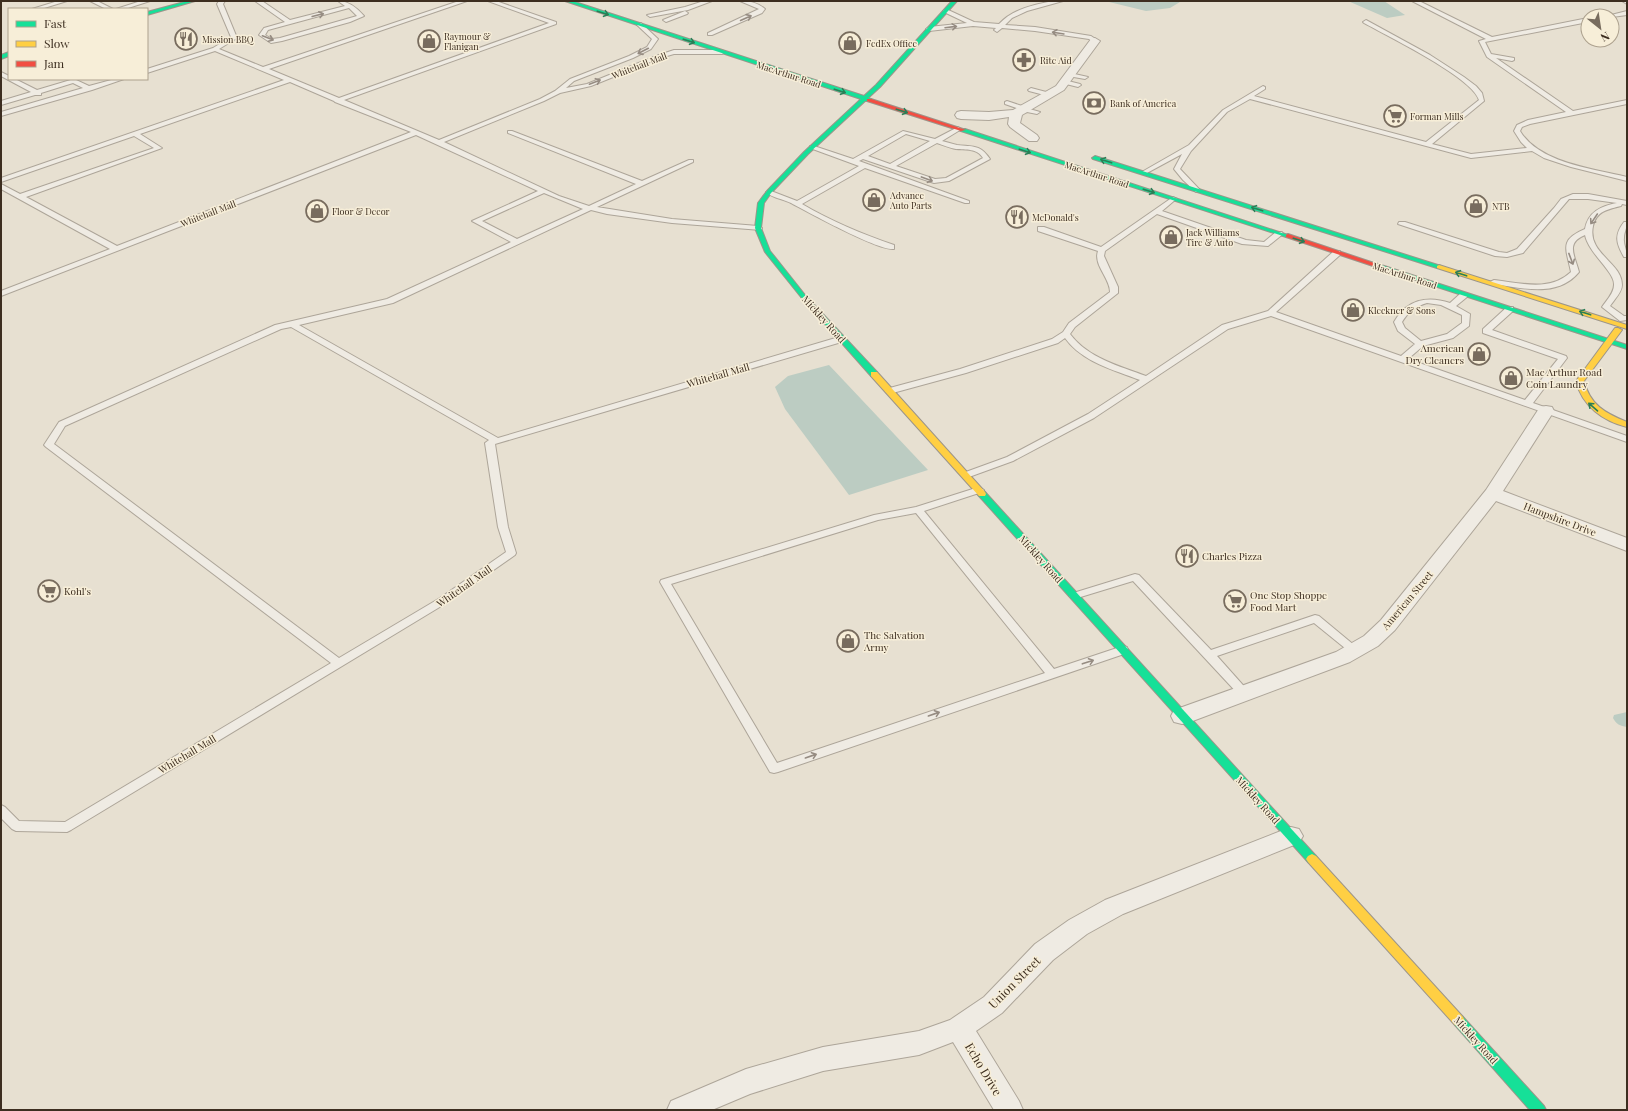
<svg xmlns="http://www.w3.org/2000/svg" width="1628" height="1111" viewBox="0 0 1628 1111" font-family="'Playfair Display',serif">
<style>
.water{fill:#bcccc2}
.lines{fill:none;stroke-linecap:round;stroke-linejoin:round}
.lane-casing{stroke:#ada599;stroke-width:2}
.street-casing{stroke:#ada599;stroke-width:2}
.fast-casing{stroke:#9c958a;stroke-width:2}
.slow-casing{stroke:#9c958a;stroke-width:2}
.jam-casing{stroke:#9c958a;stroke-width:2}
.lane{fill:#efebe3;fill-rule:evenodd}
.street{fill:#efebe3;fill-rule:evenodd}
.fast{fill:#16e098;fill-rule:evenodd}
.slow{fill:#ffcf43;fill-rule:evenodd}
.jam{fill:#f24e42;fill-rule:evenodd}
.oneway{stroke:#2b7e56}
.oneway2{stroke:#968c82}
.labels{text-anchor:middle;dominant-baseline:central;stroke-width:3;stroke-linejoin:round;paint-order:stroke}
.far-poi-label{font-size:9px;fill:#3d2e20;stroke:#f7eed8;text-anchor:start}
.far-street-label{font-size:9px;fill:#3d2e20;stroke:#f7eed8}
.street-label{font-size:10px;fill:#3d2e20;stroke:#f7eed8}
.poi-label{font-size:10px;fill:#3d2e20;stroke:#f7eed8;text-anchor:start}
.near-street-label{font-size:12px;fill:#3d2e20;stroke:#f7eed8}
</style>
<rect width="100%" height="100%" fill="#e7e0d1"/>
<g class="water">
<path d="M1105,1h74l1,1 -10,6 -24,3z"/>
<path d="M1348,1h36l21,14 -18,3z"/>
<path d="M829,365l99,105 -79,25 -64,-86 -10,-22 13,-11z"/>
<path d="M1627,712v15c-7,-1 -11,-3 -14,-9l1,-3z"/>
</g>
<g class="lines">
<g class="lane-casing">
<g id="lane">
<path d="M58,1h9l-26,8h-9z"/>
<path d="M90,1h7l16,8h-7z"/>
<path d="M141,1h9l-25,8h-9z"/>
<path d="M219,1h6l-2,3 14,34 -18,11 44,18 196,-66h8l-198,68 70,29 210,-75 -61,-22h8l60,21v2l-212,76 95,40 101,-41 15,-8 15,-12 59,-23 18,-9 5,-8 -15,-14v-2h4l17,16 -7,10 -18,9 -59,23 -8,7 21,-4 69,-28 18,-6h48l3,2 -3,2h-48l-14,4 -69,28 -31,7 -16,8 -100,41 115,54 30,10 47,-22 -128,-51v-2h4l130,50 47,-21h4v2l-96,45 75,12 86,7 4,2 -1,2 -89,-7 -65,-9 -16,-4 -198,93 -94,22 199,113 341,-101h3l4,2 -1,2 -350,103 13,83 8,26 -1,2 -67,47 -377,228 -4,2 -51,-1 -4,-2 -11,-11v-13l4,2 14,14 46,1 266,-159 -285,-216 -2,-2 15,-23 216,-97 112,-26 124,-57 -39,-21 66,-30 -122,-56 -415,161v-5l109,-42 -109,-60v-5l19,10 134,-46 -20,-12 -133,46v-4l283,-98 -69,-29 -68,22v-4l66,-21 18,-11 -14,-33zM290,82l44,19 1,1 76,30 -294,114 -91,-49 136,-49 -22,-14zM544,193l39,16 -66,30 -35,-18zM291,327l198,113 -4,3 13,84 8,25 -66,46 -101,60 -285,-214 11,-18 216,-97z"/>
<path d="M255,1h7l28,19 55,-14 -7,-5c11,0 19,7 26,15l-14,6 -68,19 -11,2 -12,-8 5,-7 21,-6zM349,8l8,8 -77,22 -8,1 -7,-4 3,-5z"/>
<path d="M704,1h8l-24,9 -38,7 -3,-2 38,-8z"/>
<path d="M740,1c10,0 18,2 25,8l-3,4 -50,22h-4v-2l51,-24z"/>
<path d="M1053,1h10l-36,10 -15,7 -7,7 30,2 56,9 6,4v2h-4l-4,-3 -54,-8 -33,-3 -5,4 -3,-2 2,-2 -23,-2 -44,5 -3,-2 3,-2 38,-4 -23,-11 -1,-1 3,-2 28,13 25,2c14,-15 34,-19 54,-23z"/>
<path d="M1412,1h7l73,36 96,-19v4l-103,20 6,12 23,4v2l-2,1 -16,-3 77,53 54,-11v4l-97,20 -8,3 -2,4c19,32 74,38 107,46v4l-56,-14 -27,-9 -12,-7 -61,7 -221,-59 -23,13 -36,39 -11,18 20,21v2h-4l-13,-12 -9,-11 8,-15 -37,20 -5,-1 49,-28 34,-35 40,-24 2,1v2l-11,7 172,46 53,-42c-7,-23 -92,-64 -115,-77l-1,-1 3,-2 64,35 34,22 12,9 6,7 2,8 -52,43 39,10 56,-6 -6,-6 -7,-11 3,-6 11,-5 38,-8 -79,-55 -8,-16 7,-2z"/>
<path d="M1622,1h5v3z"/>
<path d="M685,11l3,2 -1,1 -21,8 -3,-2z"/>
<path d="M1627,11v4l-15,2v-1h-5z"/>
<path d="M1,72l8,4v3h6l22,11 37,-11 15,7 26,-7h9l-32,11 -91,26v-4l82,-24 -10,-5 -32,10v2h-6l-34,10v-4l30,-9 -30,-16z"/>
<path d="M1070,73l18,4 -3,2 -17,-3 -1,-1z"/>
<path d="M1064,80l16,4 1,1 -3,2 -16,-4v-2z"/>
<path d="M1031,88l19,5 1,1 -3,2 -19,-5 -1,-1z"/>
<path d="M1007,101l18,6 1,1 14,4 -3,2 -10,-2 -12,2v-2l7,-2 -17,-6v-2z"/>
<path d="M958,127l3,2 -1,1 -18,11c5,1 10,3 15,4 16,2 23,-1 33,14l-41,22 -15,2 -71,-24 -4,2 110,40v2h-4l-100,-35 -63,36c29,17 60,30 92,41v4c-16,2 -86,-37 -103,-46 -8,-4 -19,-5 -25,-11l5,-1 26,10 62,-35 -49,-18v-2h4l39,13 50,-28 32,8zM906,134l24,7 -40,23 -22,-8zM937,143c6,2 13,5 19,6 10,1 21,-1 27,9l-37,20 -11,1 -39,-13z"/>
<path d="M1573,194h15l39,7v4l-5,-1 -1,2c-12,3 -25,5 -28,20 -6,28 29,36 29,59 0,7 -8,15 -12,21l14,10h3v4l-7,1 -18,-14c4,-6 12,-14 12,-22 1,-13 -25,-31 -29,-50 -20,8 -10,21 -6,37 -21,26 -57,16 -85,12l-4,-2 4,-2c27,3 56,12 77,-8 -5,-24 -12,-32 14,-43 3,-17 16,-23 32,-26l-29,-4h-19l-46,54 -16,4 -12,-1 -97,-32 1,-2h6l94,30 8,1 10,-4 37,-41 7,-9z"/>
<path d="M1173,197l4,2 -2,1 -13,11 84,29 18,2 12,-10h6l1,2 -15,12 -26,-2 -85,-30 -52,37 -1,5 14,31v6l-43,34 -5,7c18,24 49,32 76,42l76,-51 46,-14 66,-60h6v4l-64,57 125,44 14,-12 -17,-13 -4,-9c12,-22 33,-27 56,-19l11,-10h6v4l-11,9 14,8 -1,12 -16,12 -30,8 -15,13 117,41 33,-41 -75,-26v-4l24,-22h6v4l-21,19 74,26 1,2 -34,45 94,33v6l-356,-126 -43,13 -134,89 -81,43 -44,16h-6l-2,-2 2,-2 44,-16 81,-43 52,-34c-26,-10 -58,-18 -75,-42l-7,5 -92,30 -77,21 -4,-3 1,-2 74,-20 92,-30 11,-7 6,-9 41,-31c0,-14 -17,-27 -12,-41l-60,-20v-4h6l57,20zM1427,303l14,2 21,10v8l-15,11 -26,7 -16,-13 -3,-6c5,-9 14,-16 25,-19z"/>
<path d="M1624,222h3c0,6 -3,10 -3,16 -1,6 3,12 3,19h-3c-8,-14 -10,-22 0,-35z"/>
<path d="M979,487l5,3 -2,2 -58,19 130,158 69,-23 4,1 1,3 -1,3 -349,119 -4,1 -4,-1 -110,-190 1,-2 213,-65 42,-8zM916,513l129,160 -268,90 -106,-179 207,-64z"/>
<path d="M1135,574l4,1 72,75 104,-35 4,1 41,34 -1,3h-8l-37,-30 -97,33 33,37 -2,3h-8l-107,-115 -59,18 -5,-3 1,-2z"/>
</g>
</g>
<g class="street-casing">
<g id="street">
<path d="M1095,38l5,3 -36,49 -42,25 -2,8 17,12 2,3 -2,3h-8l-19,-14 -2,-3 1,-7 -20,3 -28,-1 -4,-1 -2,-3 2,-3 4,-1 28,1 24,-2 43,-24 35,-47z"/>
<path d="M1546,406l6,1 2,4 -51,80 124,47v13l-131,-50 -101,129 -17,16 -28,16 -160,60 -8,2 -8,-2 -3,-6 3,-6 162,-58 28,-16 17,-16 105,-130 54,-83z"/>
<path d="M1291,827l8,2 4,7 -4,7 -176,71 -36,20 -34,26 -51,53 -26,18 43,70 4,9h-29l-41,-68 -34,13 -96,16 -73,23 -38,16h-45l4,-9 75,-32 77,-22 96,-16 31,-11 34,-23 51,-53 34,-24 36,-20z"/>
</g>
</g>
<g class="fast-casing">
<g id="fast">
<path d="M188,1h7l-48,14v-3z"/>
<path d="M565,1h7l292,95 12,-11 76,-84h5l-77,86 -12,11 3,1v2h-6l-57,53 -37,39 -7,10 -3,25 9,23 35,44 72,77v4h-6l-70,-79 -36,-45 -10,-24 3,-25 9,-12 37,-39 57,-53z"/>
<path d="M9,52v4l-8,3v-4z"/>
<path d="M961,129h4l326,107 -5,1 -325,-106z"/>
<path d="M1095,156l346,110 1,1 -1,1h-4l-344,-109 -1,-1z"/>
<path d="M1375,263l252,82v4l-254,-83 -1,-1z"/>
<path d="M982,491l3,1 331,364 2,3 -2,3 -4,2 -4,-2 -329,-366 -1,-2 1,-2z"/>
<path d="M1459,1015l4,2 81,89 2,4h-16l-75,-85 -2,-4 2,-4z"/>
</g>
</g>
<g class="slow-casing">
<g id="slow">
<path d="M1439,265l188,60v4l-190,-61v-2z"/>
<path d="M1615,328h3l4,2 -38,51c6,24 21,32 43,41v5c-24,-6 -45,-21 -51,-46z"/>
<path d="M871,372h6l108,120 1,2 -1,2h-6l-108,-120z"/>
<path d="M1312,854l4,2 147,161 2,4 -2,4 -4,2 -4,-2 -147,-163 -2,-3 2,-3z"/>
</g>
</g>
<g class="jam-casing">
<g id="jam">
<path d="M867,99h4l95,31 -5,1 -94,-30z"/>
<path d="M1288,234l89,30 1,1 -3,2 -2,-1 -87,-29v-2z"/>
</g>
</g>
<use href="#lane" class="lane"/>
<use href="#street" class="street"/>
<use href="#fast" class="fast"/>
<use href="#slow" class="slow"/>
<use href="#jam" class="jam"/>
</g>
<defs><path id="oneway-shaft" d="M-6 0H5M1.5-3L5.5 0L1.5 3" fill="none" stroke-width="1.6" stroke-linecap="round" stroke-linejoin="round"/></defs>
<g class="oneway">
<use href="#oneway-shaft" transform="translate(603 13) rotate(18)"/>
<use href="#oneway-shaft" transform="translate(689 41) rotate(18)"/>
<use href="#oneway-shaft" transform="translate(840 91) rotate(18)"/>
<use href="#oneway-shaft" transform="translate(902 111) rotate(18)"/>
<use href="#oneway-shaft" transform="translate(1025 151) rotate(18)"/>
<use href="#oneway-shaft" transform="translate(1106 161) rotate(-162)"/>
<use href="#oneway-shaft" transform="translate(1149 191) rotate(18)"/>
<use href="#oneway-shaft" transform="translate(1257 209) rotate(-162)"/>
<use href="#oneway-shaft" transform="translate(1299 240) rotate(18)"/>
<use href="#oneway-shaft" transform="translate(1461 274) rotate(-162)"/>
<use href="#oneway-shaft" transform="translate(1585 313) rotate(-162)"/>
<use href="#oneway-shaft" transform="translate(1593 407) rotate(-139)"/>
</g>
<g class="oneway2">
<use href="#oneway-shaft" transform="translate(318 15) rotate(-14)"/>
<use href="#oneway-shaft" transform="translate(746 18) rotate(-24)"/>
<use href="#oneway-shaft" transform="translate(951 27) rotate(-7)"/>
<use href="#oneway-shaft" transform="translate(1058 33) rotate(-171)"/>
<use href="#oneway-shaft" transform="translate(268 38) rotate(21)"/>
<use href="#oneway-shaft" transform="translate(643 51) rotate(153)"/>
<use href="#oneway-shaft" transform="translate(595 82) rotate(-21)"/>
<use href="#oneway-shaft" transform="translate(927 179) rotate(20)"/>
<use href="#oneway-shaft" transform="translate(1594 219) rotate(124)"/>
<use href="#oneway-shaft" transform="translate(1571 259) rotate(69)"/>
<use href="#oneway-shaft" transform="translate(1088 662) rotate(-18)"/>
<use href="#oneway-shaft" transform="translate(934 714) rotate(-19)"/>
<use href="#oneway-shaft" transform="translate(811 756) rotate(-19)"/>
</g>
<defs>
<g id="restaurant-ring" transform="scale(1.15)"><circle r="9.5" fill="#f7eed8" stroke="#786c5e" stroke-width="1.5"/><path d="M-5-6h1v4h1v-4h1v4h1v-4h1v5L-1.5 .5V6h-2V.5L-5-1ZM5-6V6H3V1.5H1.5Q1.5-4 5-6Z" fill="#786c5e"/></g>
<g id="shop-ring" transform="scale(1.15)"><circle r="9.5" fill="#f7eed8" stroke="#786c5e" stroke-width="1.5"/><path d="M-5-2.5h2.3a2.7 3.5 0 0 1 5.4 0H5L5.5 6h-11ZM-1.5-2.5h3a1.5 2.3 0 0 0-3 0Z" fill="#786c5e"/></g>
<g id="pharmacy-ring" transform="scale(1.15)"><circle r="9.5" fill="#f7eed8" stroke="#786c5e" stroke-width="1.5"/><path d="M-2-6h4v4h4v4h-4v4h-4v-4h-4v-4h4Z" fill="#786c5e"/></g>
<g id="bank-ring" transform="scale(1.15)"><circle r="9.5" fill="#f7eed8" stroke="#786c5e" stroke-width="1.5"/><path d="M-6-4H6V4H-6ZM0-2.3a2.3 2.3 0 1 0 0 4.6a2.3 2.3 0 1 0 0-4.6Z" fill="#786c5e"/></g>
<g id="supermarket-ring" transform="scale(1.15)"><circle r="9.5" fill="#f7eed8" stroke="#786c5e" stroke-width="1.5"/><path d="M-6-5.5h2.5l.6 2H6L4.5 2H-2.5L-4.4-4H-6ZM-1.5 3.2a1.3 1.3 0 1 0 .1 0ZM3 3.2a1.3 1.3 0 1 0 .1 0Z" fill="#786c5e"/></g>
</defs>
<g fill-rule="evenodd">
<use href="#restaurant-ring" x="186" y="39"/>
<use href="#shop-ring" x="429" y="41"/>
<use href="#shop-ring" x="850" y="43"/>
<use href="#pharmacy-ring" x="1024" y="60"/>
<use href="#bank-ring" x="1094" y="103"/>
<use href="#supermarket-ring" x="1395" y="116"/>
<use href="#shop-ring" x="874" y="200"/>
<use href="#shop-ring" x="1476" y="206"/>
<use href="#shop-ring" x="317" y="211"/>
<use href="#restaurant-ring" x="1017" y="217"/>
<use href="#shop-ring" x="1171" y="237"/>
<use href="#shop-ring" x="1353" y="310"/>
<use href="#shop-ring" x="1479" y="354"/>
<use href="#shop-ring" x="1511" y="378"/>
<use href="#restaurant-ring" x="1187" y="556"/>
<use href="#supermarket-ring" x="49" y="591"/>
<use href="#supermarket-ring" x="1235" y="601"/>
<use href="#shop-ring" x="848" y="641"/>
</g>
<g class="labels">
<g class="far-poi-label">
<text x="444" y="36">Raymour &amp;<tspan x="444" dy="10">Flanigan</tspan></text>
<text x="202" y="39">Mission BBQ</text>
<text x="866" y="43">FedEx Office</text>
<text x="1040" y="60">Rite Aid</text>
<text x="1110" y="103">Bank of America</text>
<text x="1410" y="116">Forman Mills</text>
<text x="890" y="195">Advance<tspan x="890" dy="10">Auto Parts</tspan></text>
<text x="1492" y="206">NTB</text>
<text x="332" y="211">Floor &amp; Decor</text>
<text x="1032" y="217">McDonald's</text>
<text x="1186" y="232">Jack Williams<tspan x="1186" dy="10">Tire &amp; Auto</tspan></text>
<text x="1368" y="310">Kleckner &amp; Sons</text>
</g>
<g class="far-street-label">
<text transform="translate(639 65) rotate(-21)">Whitehall Mall</text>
<text transform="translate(789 74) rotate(18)">MacArthur Road</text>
<text transform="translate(1097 174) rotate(18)">MacArthur Road</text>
<text transform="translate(208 213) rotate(-21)">Whitehall Mall</text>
<text transform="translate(1405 275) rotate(18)">MacArthur Road</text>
</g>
<g class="street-label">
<text transform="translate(824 319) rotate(48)">Mickley Road</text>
<text transform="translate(718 375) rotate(-16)">Whitehall Mall</text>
<text transform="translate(1560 519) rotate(21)">Hampshire Drive</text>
<text transform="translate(1041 559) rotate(48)">Mickley Road</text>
<text transform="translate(464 586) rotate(-35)">Whitehall Mall</text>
<text transform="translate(1407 600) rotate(-50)">American Street</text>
<text transform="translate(187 754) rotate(-31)">Whitehall Mall</text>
<text transform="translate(1258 800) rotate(48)">Mickley Road</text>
<text transform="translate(1476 1040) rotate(48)">Mickley Road</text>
</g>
<g class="poi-label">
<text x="1464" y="348" text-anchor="end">American<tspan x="1464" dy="12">Dry Cleaners</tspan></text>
<text x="1526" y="372">Mac Arthur Road<tspan x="1526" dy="12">Coin Laundry</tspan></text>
<text x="1202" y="556">Charles Pizza</text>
<text x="64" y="591">Kohl's</text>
<text x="1250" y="595">One Stop Shoppe<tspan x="1250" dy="12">Food Mart</tspan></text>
<text x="864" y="635">The Salvation<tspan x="864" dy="12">Army</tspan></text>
</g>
<g class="near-street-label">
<text transform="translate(1014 982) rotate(-45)">Union Street</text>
<text transform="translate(984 1069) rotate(59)">Echo Drive</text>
</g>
</g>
<rect width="1628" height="1111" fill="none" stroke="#3d2e20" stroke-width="4"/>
<rect x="8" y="8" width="140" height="72" fill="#f7eed8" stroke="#ada18e"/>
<rect x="16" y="21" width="20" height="6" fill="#16e098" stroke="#ada18e"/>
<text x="44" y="28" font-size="12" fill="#3d2e20">Fast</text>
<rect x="16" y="41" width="20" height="6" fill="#ffcf43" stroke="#ada18e"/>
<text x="44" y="48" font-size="12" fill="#3d2e20">Slow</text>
<rect x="16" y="61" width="20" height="6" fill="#f24e42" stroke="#ada18e"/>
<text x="44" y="68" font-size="12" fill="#3d2e20">Jam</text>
<g transform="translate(1600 28) rotate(150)"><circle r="19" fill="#f7eed8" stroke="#ada18e"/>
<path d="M0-3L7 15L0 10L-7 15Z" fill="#786c5e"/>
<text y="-6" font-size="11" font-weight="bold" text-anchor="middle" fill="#3d2e20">N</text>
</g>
</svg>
